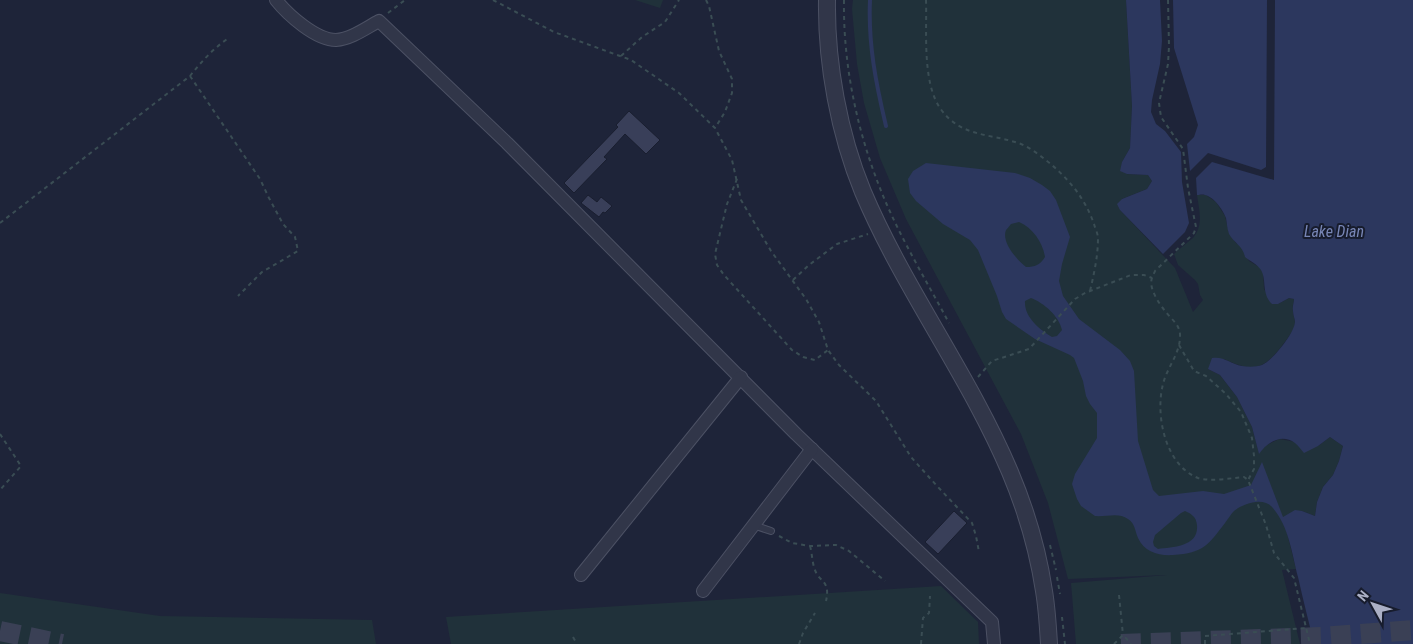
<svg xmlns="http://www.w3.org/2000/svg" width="1413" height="644" viewBox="0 0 1413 644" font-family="'Roboto Condensed',sans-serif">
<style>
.green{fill:#20313a}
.water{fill:#2c375e;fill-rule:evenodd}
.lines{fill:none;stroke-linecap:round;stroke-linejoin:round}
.stream{stroke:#2c375e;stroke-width:4}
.building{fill:#393f59;stroke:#191e2f}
.primary-tunnel{stroke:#3a4055;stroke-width:20;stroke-dasharray:20 10;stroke-linecap:butt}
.service-casing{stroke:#4c5164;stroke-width:8}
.minor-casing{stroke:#4c5164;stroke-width:14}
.tertiary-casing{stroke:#4c5164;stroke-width:18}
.path{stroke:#3a4d54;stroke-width:2;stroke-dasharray:4 4;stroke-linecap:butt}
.service{stroke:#313649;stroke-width:6}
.minor{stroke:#313649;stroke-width:12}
.tertiary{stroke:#313649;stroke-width:16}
.labels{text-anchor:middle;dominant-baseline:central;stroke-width:4;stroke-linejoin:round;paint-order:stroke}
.water-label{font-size:16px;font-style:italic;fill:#7886b6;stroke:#171c2d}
</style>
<rect width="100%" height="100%" fill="#1e2439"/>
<g class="green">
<path d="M635,0h28l-3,8z"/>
<path d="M853,0h273l6,106 -2,42 -8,14 5,12 21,1 4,6 -5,8 -25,10 -2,11 55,58 18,44 10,-12 -3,-5 -2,-11 -3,-4 -17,-15 -4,-11c6,-6 13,-11 19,-16 11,-13 6,-28 4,-43h9l10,7 9,14 4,17 7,10 5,3 8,15 10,6 4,5 1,17 8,15h6l11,-6 5,1c0,4 -2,8 -1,12 0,4 2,8 2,12 -1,8 -7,14 -11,20 -20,27 -30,30 -60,16l-16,10 12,6 17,22 15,30 7,26 6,-7 14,-7 39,7 12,-9 13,9 -4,15 -6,14 -10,12 -6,15 -2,14 -13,-5 -16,18 10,40 -14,1 18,74h-224l-5,-61 96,-8 -99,4 -20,-76 -27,-69 -115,-215 -26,-61 -16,-55 -7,-39 -5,-55z"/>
<path d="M941,586l37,36 1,22h-528l-5,-27z"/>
<path d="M0,593l160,23 212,4 4,24h-376z"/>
</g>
<g class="water">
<path d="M1126,0h34l2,41 -2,23 -8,36 -1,12 5,12 9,7 16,21 1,30 7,41 -4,9 -22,22 -43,-44 -3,-6 5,-5 25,-10 5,-8 -4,-6 -21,-1 -7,-3 2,-9 8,-14 2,-42z"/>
<path d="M1173,0h94l-1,167 -5,3 -53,-17 -18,18 -3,-27 7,-7 4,-12 -24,-77z"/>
<path d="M1275,0h138v644h-99c-5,-22 -11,-44 -16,-67 -6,-23 -9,-51 -26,-70 -9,-10 -28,-4 -38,4 -3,3 -6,8 -9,12 -17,22 -21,30 -52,32 -14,1 -29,-3 -35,-17 -3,-7 -3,-15 -10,-19 -9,-7 -22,-2 -33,-3l-14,-10 -4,-7 -5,-15 3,-10 22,-36v-25l-7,-9 -4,-8 -3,-15 -9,-23 -4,-3 -35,-16 -29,-20 -4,-7 -5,-16 -19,-46 -8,-10 -27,-16 -27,-23 -6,-8 -2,-14 5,-8 13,-8 89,10 15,5 12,7 8,6 6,9 14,37 -8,27 -3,17 4,15 16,23 41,31 10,11 4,10 4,70 15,49 6,6 44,-5 21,3 27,-9 11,-23 21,55 12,-7 7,1 13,5 2,-14 6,-15 10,-12 6,-14 4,-15 -13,-9 -12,9 -14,7c-3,-3 -5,-7 -9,-10 -13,-10 -28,-1 -36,11l-7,-27 -15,-30 -17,-22 -12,-6 4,-11c12,-2 19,6 30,8 7,1 14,1 20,-1 10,-4 32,-31 33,-43 0,-3 -2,-7 -2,-11 -1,-4 1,-8 1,-12l-5,-1 -11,6h-6c-11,-11 -5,-24 -11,-34 -4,-6 -11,-9 -16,-13 -2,-11 -11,-14 -16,-23 -2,-5 -2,-11 -3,-16 -3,-8 -12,-21 -21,-23 -3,-1 -5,0 -8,0l-1,-17 16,-16 62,18zM1019,222c14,6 24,21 26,35 -5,8 -10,10 -19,10 -9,-7 -25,-25 -20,-37 1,-1 5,-6 5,-6zM1031,298c13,5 28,18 31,32l-5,6 -5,1c-13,-8 -28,-20 -27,-36zM1185,511c7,3 11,6 12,14 2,22 -24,22 -39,24l-4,-3 -1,-4 2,-7 26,-22z"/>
</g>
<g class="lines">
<path class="stream" d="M870,0c-2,44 6,84 16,126"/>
</g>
<g class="building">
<path d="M629,111l31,29 -14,14 -21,-20 -21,23 3,2 -33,34 -10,-10 54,-56 -2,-2z"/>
<path d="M588,195l9,7 4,-5 11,9 -7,7 -2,-1 -4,5 -18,-14z"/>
<path d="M954,511l13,12 -29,31 -13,-12z"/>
</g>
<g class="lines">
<g class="primary-tunnel">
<path d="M0,631l62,13"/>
<path d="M1121,644l200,-7 92,-7"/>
</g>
<g class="service-casing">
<path id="service" d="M753,525l18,6"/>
</g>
<g class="minor-casing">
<g id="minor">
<path d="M276,0c12,15 40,40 60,40 15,-1 30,-12 43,-19l128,122 289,291 196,188 2,22"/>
<path d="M581,575l160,-198"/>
<path d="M703,591l109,-142"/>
</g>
</g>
<g class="tertiary-casing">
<path id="tertiary" d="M827,0c-1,63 12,134 36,192 41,97 106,183 147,280 16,38 28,79 34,119 3,18 4,36 5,53"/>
</g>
<g class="path">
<path d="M493,0l61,32 77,28 48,33 36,35 17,32 9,40 30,51 35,48 13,23 9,28 11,15 37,36 35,56 26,29 35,37 4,13 3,16"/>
<path d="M706,0l3,6 10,45 13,28v14l-7,19 -10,16"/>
<path d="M844,0c-1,62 12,126 34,183 18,48 47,95 71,140"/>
<path d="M926,0c1,32 -4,81 14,108 20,29 48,25 78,35 10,3 20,11 29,18 21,17 38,37 47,63 1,4 4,10 4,14 0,18 -4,36 -8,53"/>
<path d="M1168,0l1,46 -1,18 -9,39 2,14 22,32 5,39 8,39 -2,6 -39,38c-1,3 -3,5 -3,7 -4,10 8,27 14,34 6,8 13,12 14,22 1,19 -13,33 -17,50 -8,31 2,81 35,94 12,4 34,0 46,-1l4,3 18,45 8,28 20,25 16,66"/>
<path d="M388,13l17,-13"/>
<path d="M621,56l21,-19 23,-15 14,-22"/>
<path d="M190,76l70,103 9,19 14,26 12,13 3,14 -36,21 -24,24"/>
<path d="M737,179l-10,25 -12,50 2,11 7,10 68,75 11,7 12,3 13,-10"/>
<path d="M0,223l190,-147c11,-14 22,-26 37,-37"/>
<path d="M793,280l16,-15 28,-21 31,-10"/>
<path d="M1179,345l15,26 12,5 20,18 15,18 11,26 2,18v13l-6,11"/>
<path d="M978,377l14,-16 37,-12 46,-50 10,-6 46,-18h13l8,3"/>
<path d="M0,434l21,32 -21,24"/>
<path d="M779,536l13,7 18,3 26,-1 13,6 36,30"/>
<path d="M1050,545l6,25"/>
<path d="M810,546c2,7 2,14 4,21 4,16 17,12 12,34"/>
<path d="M1057,577l3,17"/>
<path d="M1119,595l4,40"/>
<path d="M1062,617l3,27"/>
<path d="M573,637l4,7"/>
<path d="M799,644l4,-11 12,-20"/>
<path d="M921,644l2,-26 6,-5 1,-17"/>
<path d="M1114,644l9,-9 8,9"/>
<path d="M1205,644v-8l102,-8"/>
</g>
<use href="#service" class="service"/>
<use href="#minor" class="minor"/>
<use href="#tertiary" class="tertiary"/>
</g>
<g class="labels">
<g class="water-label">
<text x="1334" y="231">Lake Dian</text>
</g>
</g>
<g transform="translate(1373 604) rotate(310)" stroke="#171c2d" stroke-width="4" paint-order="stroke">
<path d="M0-4L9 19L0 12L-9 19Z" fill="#abb0c6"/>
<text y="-8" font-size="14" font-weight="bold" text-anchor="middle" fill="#abb0c6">N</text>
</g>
</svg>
